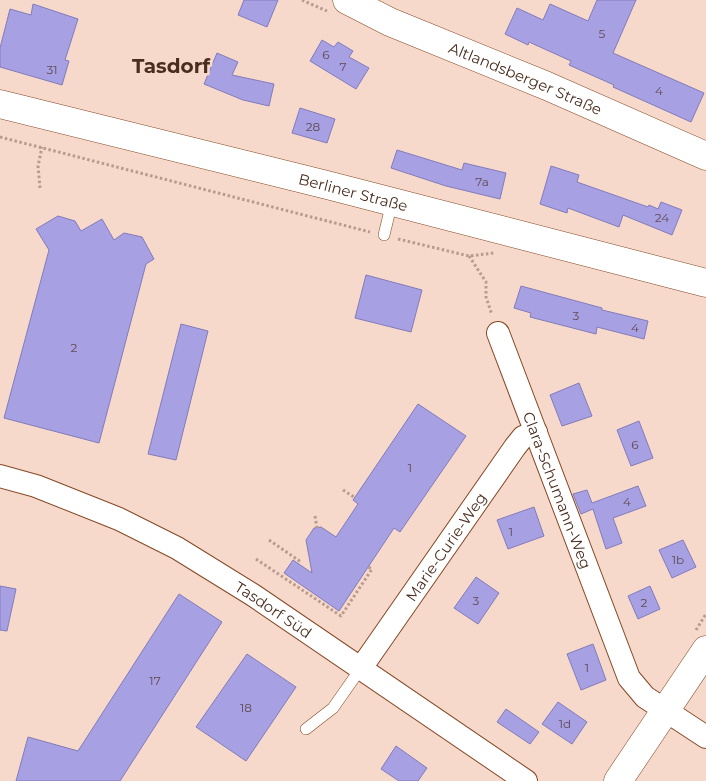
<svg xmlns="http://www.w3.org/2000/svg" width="706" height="781" viewBox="0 0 706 781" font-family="Montserrat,sans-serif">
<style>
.building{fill:#a7a0e3;stroke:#827bbb}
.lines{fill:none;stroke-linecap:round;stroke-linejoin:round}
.service-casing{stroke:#854825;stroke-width:12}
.minor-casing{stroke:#854825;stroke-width:24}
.secondary-casing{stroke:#854825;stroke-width:29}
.primary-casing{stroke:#854825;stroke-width:29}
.path{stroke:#b89b8c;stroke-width:3;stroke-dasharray:2.5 2.5;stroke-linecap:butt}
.service{stroke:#fff;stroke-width:11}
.minor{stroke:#fff;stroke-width:22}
.secondary{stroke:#fff;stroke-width:28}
.primary{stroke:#fff;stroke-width:28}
.labels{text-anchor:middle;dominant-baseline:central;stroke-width:5;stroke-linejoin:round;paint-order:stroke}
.number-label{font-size:12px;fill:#604a50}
.street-label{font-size:15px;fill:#492e1f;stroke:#f6d9ca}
.district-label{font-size:20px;font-weight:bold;fill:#492e1f;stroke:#f6d9ca}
</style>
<rect width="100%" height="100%" fill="#f6d9ca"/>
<g class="building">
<path d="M244,0h34l-11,27 -29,-12z"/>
<path d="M597,0h39l-23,53 91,40 -13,29 -78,-35 1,-2 -45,-20 2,-4 -42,-19 -1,3 -23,-11 12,-26 26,12 7,-16 38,17z"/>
<path d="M33,4l45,15 -13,41 4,1 -7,24 -62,-18v-19l10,-39 21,6z"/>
<path d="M322,40l12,7 4,-5 15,9 -4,6 20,11 -13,21 -46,-28z"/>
<path d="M217,53l21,9 -6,13 42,9 -5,22 -26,-6 -39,-16z"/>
<path d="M300,108l35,11 -8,24 -35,-10z"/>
<path d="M397,150l65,20 2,-7 42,10 -6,26 -54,-13 -55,-18z"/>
<path d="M551,166l28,9 -2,7 71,25 1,-2 9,4 3,-7 21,8 -10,25 -49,-20 -4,12 -51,-19 -1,5 -27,-9z"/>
<path d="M58,216l17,5 6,10 21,-12 12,21 10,-7 18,4 12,22 -8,5 -47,179 -95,-25 45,-168 -13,-21z"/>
<path d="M366,275l56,15 -11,42 -56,-14z"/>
<path d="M521,286l81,22v2l46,11 -4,18 -47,-12 -1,7 -66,-17 1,-4 -17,-5z"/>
<path d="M181,324l27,7 -32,129 -28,-6z"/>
<path d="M579,383l13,33 -30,10 -12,-31z"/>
<path d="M418,404l48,32 -66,96 -6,-4 -55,83 -55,-38 9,-13 19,13 -6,-33 8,-12 7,-1 15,10 22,-33 -5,-4z"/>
<path d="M639,421l14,37 -22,8 -14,-36z"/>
<path d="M638,486l8,20 -33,12 9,25 -16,6 -13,-40 -12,5 -8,-20 14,-4 5,13z"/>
<path d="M534,507l10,29 -36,13 -11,-29z"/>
<path d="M683,540l13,27 -24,11 -13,-28z"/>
<path d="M476,577l23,16 -21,31 -24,-16z"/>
<path d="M0,586l16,3 -9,42 -7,-1z"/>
<path d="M650,586l10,23 -22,10 -10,-23z"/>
<path d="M179,594l43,28 -102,159h-104l12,-44 50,14z"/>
<path d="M593,644l13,36 -25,10 -14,-36z"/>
<path d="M247,654l49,33 -50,74 -50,-34z"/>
<path d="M558,702l29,20 -15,22 -30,-20z"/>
<path d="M506,709l33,23 -9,12 -33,-22z"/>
<path d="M396,746l31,22 -9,13h-19l-18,-12z"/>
</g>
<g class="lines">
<g class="service-casing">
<g id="service">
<path d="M384,235l8,-33"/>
<path d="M306,729l27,-21 28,-40"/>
</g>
</g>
<g class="minor-casing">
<g id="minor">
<path id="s1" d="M498,333l131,345 16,19 61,40"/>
<path id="s2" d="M0,476l36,10 83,33 58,29 76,47 273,186"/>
<path id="s3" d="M361,668l154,-221 8,-10 13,-5"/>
</g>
</g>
<g class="secondary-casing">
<g id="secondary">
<path id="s4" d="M347,0l43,22 157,64 159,70"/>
<path d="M618,781l88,-131"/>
</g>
</g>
<g class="primary-casing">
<g id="primary">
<path id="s5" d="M0,104l327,81 379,98"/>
</g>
</g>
<g class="path">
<path d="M302,0l25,11"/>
<path d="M0,137l370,95"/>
<path d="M40,188l-2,-22 4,-19"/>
<path d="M398,239l71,17 25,-3"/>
<path d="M469,256l17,26v15l6,18"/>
<path d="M343,490l11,7"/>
<path d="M315,516l2,12"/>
<path d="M269,540l32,22"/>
<path d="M256,559l85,57 31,-47 -4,-2"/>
<path d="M696,630l10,-16"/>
</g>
<use href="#service" class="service"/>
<use href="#minor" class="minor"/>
<use href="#secondary" class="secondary"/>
<use href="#primary" class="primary"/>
</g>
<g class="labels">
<g class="number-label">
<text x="602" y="33">5</text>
<text x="326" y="54">6</text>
<text x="343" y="66">7</text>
<text x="52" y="69">31</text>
<text x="659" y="90">4</text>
<text x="313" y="126">28</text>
<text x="482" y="181">7a</text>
<text x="662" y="217">24</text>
<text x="576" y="315">3</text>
<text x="635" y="327">4</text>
<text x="74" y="347">2</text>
<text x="635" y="444">6</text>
<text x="410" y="467">1</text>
<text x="627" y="501">4</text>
<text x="511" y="531">1</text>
<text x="678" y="559">1b</text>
<text x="476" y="600">3</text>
<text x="644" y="602">2</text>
<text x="587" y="667">1</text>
<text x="155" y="680">17</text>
<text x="246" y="707">18</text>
<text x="565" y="723">1d</text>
</g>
<g class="street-label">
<text stroke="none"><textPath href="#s4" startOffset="195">Altlandsberger Straße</textPath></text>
<text stroke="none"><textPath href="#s5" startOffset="364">Berliner Straße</textPath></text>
<text stroke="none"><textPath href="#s1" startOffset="168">Clara-Schumann-Weg</textPath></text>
<text stroke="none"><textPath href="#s3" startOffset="148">Marie-Curie-Weg</textPath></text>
<text stroke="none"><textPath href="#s2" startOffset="306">Tasdorf Süd</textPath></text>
</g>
<g class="district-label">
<text x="171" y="66">Tasdorf</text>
</g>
</g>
</svg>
